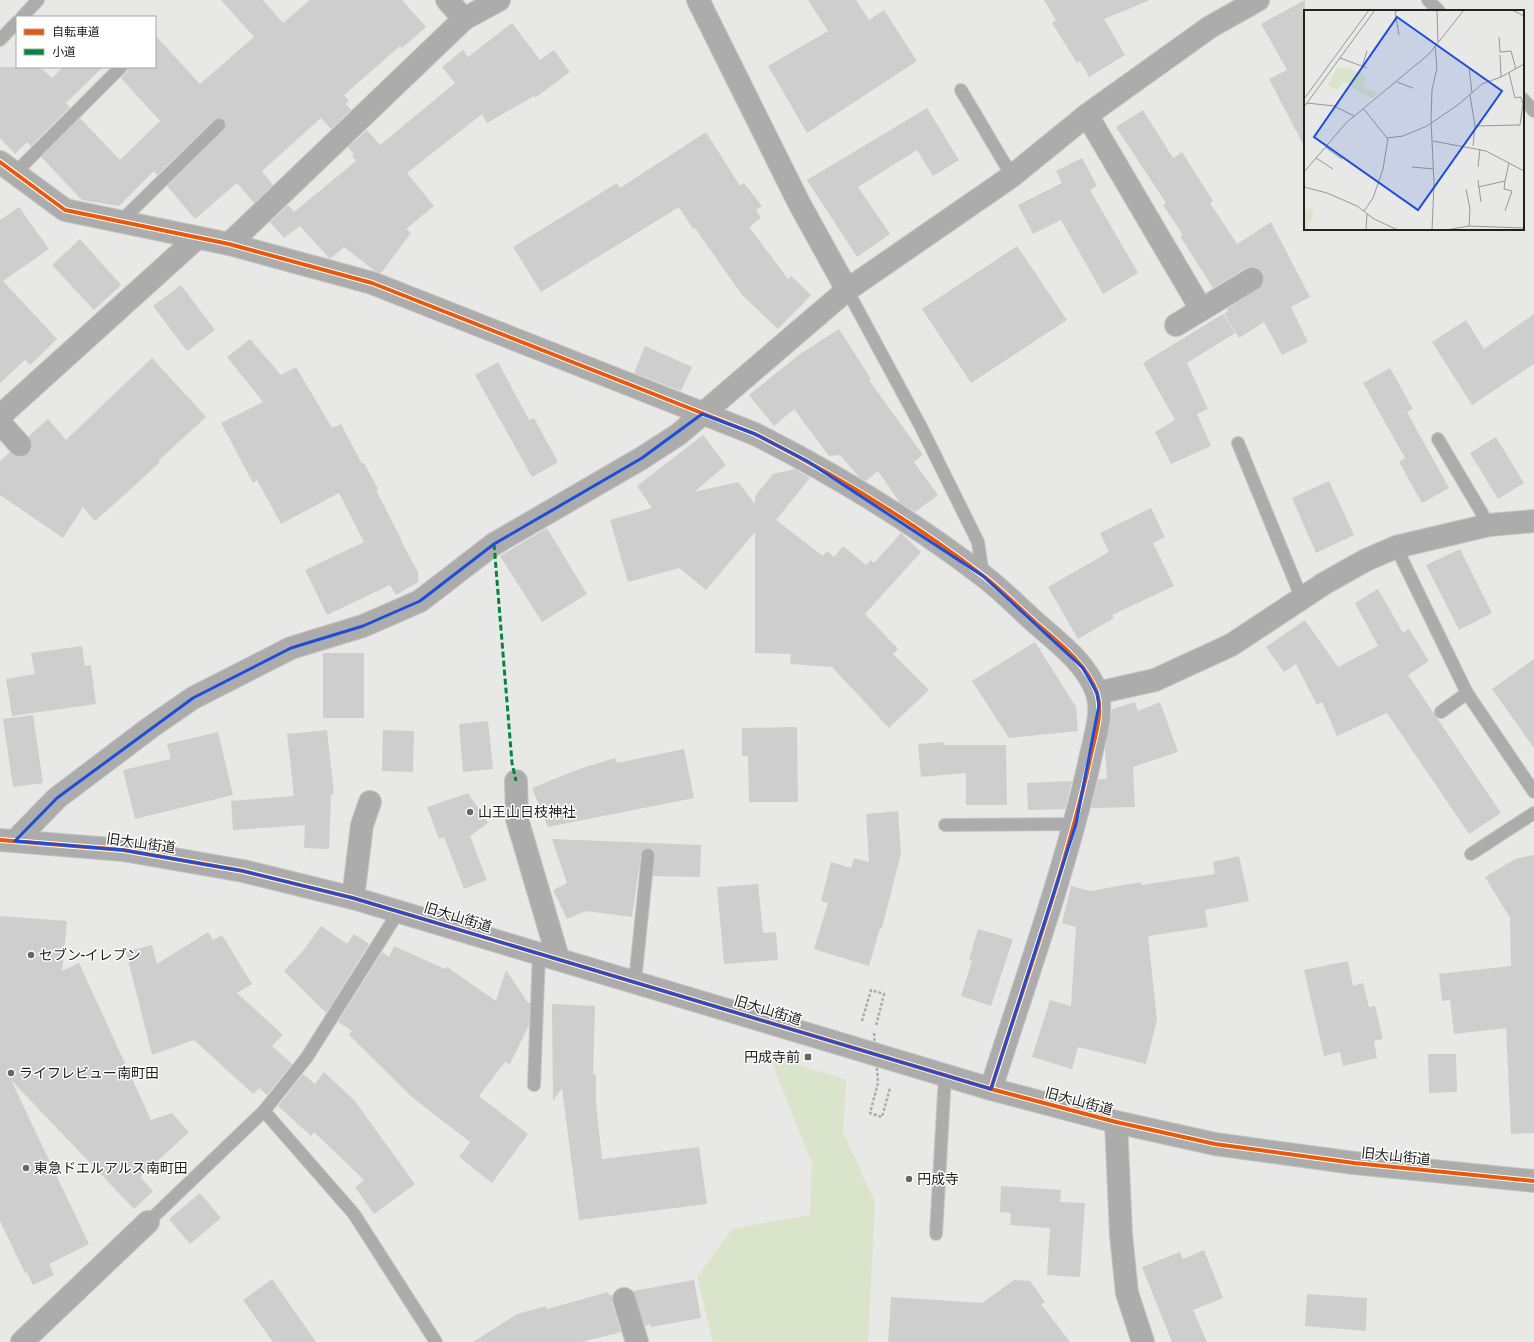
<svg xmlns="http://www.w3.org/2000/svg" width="1534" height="1342" viewBox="0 0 1534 1342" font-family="'Archivo Narrow','Noto Sans JP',sans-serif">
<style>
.green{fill:#dae4cb}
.building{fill:#cfcece}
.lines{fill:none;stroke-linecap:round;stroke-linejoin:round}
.service-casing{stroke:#c4c4c3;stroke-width:14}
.minor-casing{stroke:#c4c4c3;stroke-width:24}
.tertiary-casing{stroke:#c4c4c3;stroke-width:24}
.path{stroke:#acacac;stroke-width:2.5;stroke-dasharray:3 2;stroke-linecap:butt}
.service{stroke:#acacac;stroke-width:12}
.minor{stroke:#acacac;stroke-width:22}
.tertiary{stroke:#acacac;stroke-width:22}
.path-bridge{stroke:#acacac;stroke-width:2.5;stroke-dasharray:3 2;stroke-linecap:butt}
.quiet{stroke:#00873e;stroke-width:3;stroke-dasharray:6 3;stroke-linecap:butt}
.cycleway-casing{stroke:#fff;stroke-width:6}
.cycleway{stroke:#e8590c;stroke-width:4}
.marked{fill:none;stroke:#1d4ed8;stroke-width:3;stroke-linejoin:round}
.poi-dot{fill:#676766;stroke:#fff;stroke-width:1.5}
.labels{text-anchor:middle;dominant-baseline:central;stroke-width:3;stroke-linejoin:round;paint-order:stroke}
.poi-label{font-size:14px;fill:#212220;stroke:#fff;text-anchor:start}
.street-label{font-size:14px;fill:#212220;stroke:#fff}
.inset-road{fill:none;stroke:#989997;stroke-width:1}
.view{fill:#1d4ed8;fill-opacity:0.15;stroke:#1d4ed8;stroke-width:2}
.inset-edge{fill:none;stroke:#212220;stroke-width:2}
</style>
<rect width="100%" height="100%" fill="#e8e8e7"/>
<path class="green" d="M769,1055l77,25 -3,52 32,70 -7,140h-155l-16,-65 35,-48 78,-14 2,-51z"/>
<g class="building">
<path d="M221,0h42l20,23 27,-23h92l24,27 -24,21 -2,-2 -56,49 5,6 -3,3 5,6 -20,19 -10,-11 -59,53 11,14 -19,18 -17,-20 -42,36 -28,-33 57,-56 2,-7 -5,-5 -7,2 -57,55 -3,-4 -35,35 -37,-6 -41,-43 39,-39 40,42 40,-39 -39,-43 6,-6 1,-5h27v-32l45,49 54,-47z"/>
<path d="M808,0h48l13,20 15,-10 33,51 -110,72 -39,-67 60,-35z"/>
<path d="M1044,0h104v1l-44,18 21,36 -36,22 -9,-16 -3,2 -25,-40 4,-3z"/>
<path d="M1305,0v148l-36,-69 18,-9 -26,-46z"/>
<path d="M512,23l28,37 14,-10 16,22 -35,26 -1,-2 -47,27 -5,-9 -75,59 27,33 -28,23 5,4 -30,40 -6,-2 -31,-24 -14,12 -30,-33 -16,12 -14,-16 18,-17 6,7 62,-51 -4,-5 2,-2 -6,-7 19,-17 13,15 75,-62 -13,-16 21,-17 5,7z"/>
<path d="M0,67h40l12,11 11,-11h40l-37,36 4,4 -39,39 -4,-4 -12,12 -15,-16z"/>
<path d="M927,108l32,52 -26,16 -16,-26 -59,37 32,47 -33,23 -50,-77z"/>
<path d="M1143,110l30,48 9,-6 31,49 -3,2 27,41 34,-22 39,75 -19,10 17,35 -26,13 -18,-33 -25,16 -15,-24 4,-3 -1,-2 36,-24 1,-6 -1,-6 -5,-5 -7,-1 -5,1 -33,20 -33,-52 3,-1 -20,-30 3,-2 -50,-76z"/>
<path d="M706,132l34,54 4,-3 18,23 -6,4 5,8 -12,9 39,52 3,-3 20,19 -33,34 -36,-34 -47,-67 -2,1 -14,-22 -138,85 -28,-45 104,-64 3,5z"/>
<path d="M1082,158l15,28 -7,4 48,83 -35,21 -42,-74 -28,14 -15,-29 44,-22 -6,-12z"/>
<path d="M19,207l30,42 -46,32 54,58 -27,26 -5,-5 -25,23v-163z"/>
<path d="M80,239l41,46 -27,25 -42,-45z"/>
<path d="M1017,246l50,74 -96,63 -49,-74z"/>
<path d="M181,285l34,45 -28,21 -34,-45z"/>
<path d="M1223,314l12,19 -48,30 21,46 -11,5 14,32 -40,18 -16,-32 20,-12 -32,-57z"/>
<path d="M1534,314v50l-62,41 -40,-63 34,-22 18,29z"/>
<path d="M839,329l32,50 -2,1 54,75 -9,7 24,33 -23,17 -15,-9 -22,-32 -12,10 -6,-3 -20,-23 -11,1 -35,-47 -20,17 -25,-31 51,-41z"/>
<path d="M250,339l31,36 15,-8 36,61 9,-4 21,40 2,-1 14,26 -2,1 26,51h-1l17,31v10l-22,13 -6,-10 -63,30 -22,-45 59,-28 -25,-49 -58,31 -24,-44 -4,3 -32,-60 42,-21 -36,-45z"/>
<path d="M645,346l47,21 -11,24 -47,-18z"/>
<path d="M152,358l54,59 -48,44 2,1 -28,26 -37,33 -12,-14 -20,31 -63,-43v-34l10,-9 7,5h5l6,-3 4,-5v-6l-3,-7 19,-17 18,21z"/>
<path d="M498,362l31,58 5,-2 24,44 -26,15 -57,-102z"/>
<path d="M1390,368l23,41 -6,3 42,76 -27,15 -23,-41 6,-4 -42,-75z"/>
<path d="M703,435l23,30 -32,27 44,-10 17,22v-8l18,-22 22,-5 15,9 -34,42 47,36 4,-5 7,6 9,-11 23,19 5,-5 3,3 27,-30 20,19 -56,62 33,35 -5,5 36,36 -40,38 -57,-61 -42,-3 1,-10 -36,-1v-121l-49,58 -27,-22 -51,14 -18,-62 42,-12 -15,-22z"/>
<path d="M1496,437l28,46 -26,16 -28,-46z"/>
<path d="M1329,481l25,54 -38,18 -24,-55z"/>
<path d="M1151,508l14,29 -12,6 21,43 -62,29 2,3 -36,21 -30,-52 61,-35 -9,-19z"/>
<path d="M547,528l40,66 -45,28 -42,-66z"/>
<path d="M1460,549l32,64 -33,17 -33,-65z"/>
<path d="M1378,589l25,44 6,-4 20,32 -21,14 93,138 -32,21 -82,-121 -50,23 -15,-34 -5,3 -21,-41 -12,8 -18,-25 39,-27 33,47 40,-21 -23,-43z"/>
<path d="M1035,642l41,65 2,24 -69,7 -37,-57z"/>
<path d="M82,646l3,20 6,-1 5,39 -84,12 -6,-37 29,-5 -4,-21z"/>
<rect x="323" y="653" width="41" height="65"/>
<path d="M1534,659v89l-42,-59z"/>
<path d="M1135,702l3,9 22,-9 18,50 -45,15 2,40 -44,1 7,-29h9l-2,-29 7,-41z"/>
<path d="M33,715l10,68 -30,4 -10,-68z"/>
<path d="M488,721l5,48 -30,3 -4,-48z"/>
<path d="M797,727l1,75h-49l-1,-46h-6v-28z"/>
<path d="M327,730l7,64 -3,1 -2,54 -25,-1 1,-23 -72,5 -2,-29 63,-5 -7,-62z"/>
<path d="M383,730l31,1 -1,41 -31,-1z"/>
<path d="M218,732l15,63 -98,24 -12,-49 48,-11 -4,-15z"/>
<path d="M944,742v3h62l1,60h-41v-32l-45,4 -3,-33z"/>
<path d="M684,749l10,49 -146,29 -16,-39 47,-19 36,-11 2,5z"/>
<path d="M1072,781l-7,28 -37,1 -1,-27z"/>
<path d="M468,793l20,30 -18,13 17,44 -23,9 -20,-52 -5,2 -12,-32z"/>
<path d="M898,811l3,42 -19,75h-2l-11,38 -55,-17 14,-46 -7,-2 10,-39 20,6 3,-10 15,4 -3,-48z"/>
<path d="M552,839l149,6 -1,32 -47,-1 2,-24 -3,-3 -7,-1 -4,6 -9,63 -46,-6 -19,8 -14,-29 14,-7z"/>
<path d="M1534,855v278l-23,1 -5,-106 -52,6 -4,-34 -8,1 -3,-27 72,-8 -1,-48 -25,-41 30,-18z"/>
<path d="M1239,856l10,45 -44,9 3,17 -60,9 9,84 -11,44 -68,-17 -6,22 -40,-12 18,-57 21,6 5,-79 -14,-4 9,-37 19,5 51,-9v3l74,-11 -2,-12z"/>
<path d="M758,884l5,49 13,-1 2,28 -54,4 -7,-77z"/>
<path d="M0,916l67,5 -5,50 17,-8 72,157 21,-7 17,19 -49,45 13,14 -19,18 -123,-129 78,164 -40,20 5,11 -21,10 -6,-13 -2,1 -25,-52z"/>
<path d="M321,926l26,18 7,-10 15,10 -43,69 -42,-42 19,-20z"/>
<path d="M978,929l35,10 -22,67 -30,-10 11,-35 -3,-1z"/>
<path d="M208,932l5,8 9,-5 30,49 -15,9 46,42 -11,11 20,18 -25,31 -8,-7 -6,6 -59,-54 -42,15 -26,-103 26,-7 5,19z"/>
<path d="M394,946l51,23 2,-2 49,34 10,-31 22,33h2l-1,22 -19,39 -5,-2 -26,34 49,38 -36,49 -33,-26 11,-15 -57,-44 -64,-63 3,-4 -14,-9 44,-70 7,5z"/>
<path d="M1348,961l5,25 10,-3 6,24 6,-1 8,33 -9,2 3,17 -34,8 -3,-14 -16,4 -20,-86z"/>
<path d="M552,1004l43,2 -2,68h3v30l6,55 97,-12 8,57 -128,16 -17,-132 -9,13z"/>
<path d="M1428,1054h28l1,38 -28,1z"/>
<path d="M324,1072l30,28 61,84 -41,30 -19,-27 9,-7 -50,-48 -3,4 -33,-30 25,-32 12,10z"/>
<path d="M1001,1186l60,4 -1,12 25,1 -5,74 -33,-2 3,-47 -40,-3 1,-12 -11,-1z"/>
<path d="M200,1193l21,25 -31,26 -21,-25z"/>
<path d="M1204,1250l19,48 -30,12 14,32h-35l-30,-75 38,-15 3,7z"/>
<path d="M272,1279l44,63h-43l-30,-42z"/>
<path d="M694,1280l7,38 -50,9 -1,-3 -5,2 -12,-35z"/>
<path d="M1014,1280l16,1 15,21 -4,2 29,38h-182l3,-45 91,6z"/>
<path d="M608,1292l1,3h3v8l9,29 -39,10h-109l44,-28 29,-8 1,3z"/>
<path d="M1307,1294l60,4 -1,33 -61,-5z"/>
</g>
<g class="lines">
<g class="service-casing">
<g id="service">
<path d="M1428,0l11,11"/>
<path d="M22,17l16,-17"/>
<path d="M0,40l17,-18"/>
<path d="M961,90l51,86"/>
<path d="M1523,99l11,12"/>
<path d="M15,173l106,-106"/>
<path d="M120,222l99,-97"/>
<path d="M847,290l73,135 58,117 5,34"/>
<path d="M1438,439l51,86"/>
<path d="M1238,443l64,156"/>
<path d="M1396,547l71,146 67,99"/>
<path d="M1441,712l26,-19"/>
<path d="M945,825l131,-1"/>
<path d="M1471,854l63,-41"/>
<path d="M635,981l13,-126"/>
<path d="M534,1085l5,-132"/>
<path d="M264,1111l90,103 82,128"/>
<path d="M148,1222l116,-111 43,-54 92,-146"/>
<path d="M936,1234l9,-159"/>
</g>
</g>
<g class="minor-casing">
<g id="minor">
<path d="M447,0l17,19"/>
<path d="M698,0l101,203 48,87"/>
<path d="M1087,115l114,194"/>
<path d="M0,162l65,48 164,34 143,39 383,151c77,39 158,88 227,141 19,14 36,32 54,48 22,19 51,41 61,70 7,21 -4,49 -8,71 -25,110 -64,217 -98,325"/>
<path d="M229,244l235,-225 35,-19"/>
<path d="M1176,325l76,-46"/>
<path d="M0,416l197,-178"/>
<path d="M0,423l20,22"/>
<path d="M1097,693l58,-13 76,-35 94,-62 41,-23 30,-13 93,-22 45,-4"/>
<path d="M516,781l1,38 41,139"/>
<path d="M15,841l42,-43 94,-71 42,-29 98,-50 72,-22 57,-25 74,-57 148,-86 37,-24 168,-144 165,-114 75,-61 123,-88 48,-27"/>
<path d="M353,898l9,-73 8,-23"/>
<path d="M1116,1122l5,113 6,58 16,49"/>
<path d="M624,1299l13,43"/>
<path d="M22,1342l126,-120"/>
</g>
</g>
<g class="tertiary-casing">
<path id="tertiary" d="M0,840l123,10 120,21 110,27 638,191 125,33 99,22 139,19 180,18"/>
</g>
<g class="path">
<path d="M862,1021l9,-31 13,4 -8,32"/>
<path d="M878,1083l-8,30 12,4 8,-29"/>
</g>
<use href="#service" class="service"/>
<use href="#minor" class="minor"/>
<use href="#tertiary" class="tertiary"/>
<path class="path-bridge" d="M874,1033l4,49"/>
<path class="quiet" d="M494,544l18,219 4,18"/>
<g class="cycleway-casing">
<g id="cycleway">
<path d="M0,162l65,48 164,34 143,39 383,151c77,39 158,88 227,141 19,14 36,32 54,48 22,19 51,41 61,70 7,21 -4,49 -8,71 -25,110 -64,217 -98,325"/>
<path d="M0,840l123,10 120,21 110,27 638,191 125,33 99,22 139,19 180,18"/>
</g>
</g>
<use href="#cycleway" class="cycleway"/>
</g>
<path class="marked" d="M702,414l53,20 52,27 176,115 100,92 14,25 2,12 -23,119 -85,265 -638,-191 -110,-27 -120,-21 -108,-9 42,-43 136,-100 98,-50 72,-22 57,-25 74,-57 148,-86z"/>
<g class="poi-dot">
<circle cx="470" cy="812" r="4"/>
<circle cx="31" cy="955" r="4"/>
<rect x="804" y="1053" width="8" height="8" rx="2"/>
<circle cx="11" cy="1073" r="4"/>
<circle cx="26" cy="1168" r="4"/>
<circle cx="909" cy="1179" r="4"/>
</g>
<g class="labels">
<g class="poi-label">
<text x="478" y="812">山王山日枝神社</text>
<text x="39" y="955">セブン-イレブン</text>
<text x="800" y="1057" text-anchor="end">円成寺前</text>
<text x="19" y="1073">ライフレビュー南町田</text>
<text x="34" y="1168">東急ドエルアルス南町田</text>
<text x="917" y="1179">円成寺</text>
</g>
<g class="street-label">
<text transform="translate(141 843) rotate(8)">旧大山街道</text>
<text transform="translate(458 917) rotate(17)">旧大山街道</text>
<text transform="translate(768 1010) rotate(17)">旧大山街道</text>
<text transform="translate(1079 1101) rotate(15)">旧大山街道</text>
<text transform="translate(1396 1156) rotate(6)">旧大山街道</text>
</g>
</g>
<g transform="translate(1304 10)">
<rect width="220" height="220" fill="#e8e8e7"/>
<path d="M33,58h10l17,7 2,6 -3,6 15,6 -6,5 -12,-5 -16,-12 -7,9 -9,-5zM0,197l5,3 3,-2 2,3 -7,19h-3z" fill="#dae4cb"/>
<path class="inset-road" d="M133,0l1,32M208,0l12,6M95,25l-4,-23 4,-2M195,27l1,15 11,-1 5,18M196,45l1,22M36,48l27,10M58,57l5,-16M165,57l3,26M93,72l16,6M166,85l5,31 -2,20M0,89l65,-89M3,93l27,3 20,10M0,97l71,-97M59,98l24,30 16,-2 24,-10 32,-22 23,-20 19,-7 23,-13M171,116l45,-1 3,-21 -2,-7 -6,1 -6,-25M129,131l53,10 38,20M21,137l17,12M12,148l17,11M108,157l22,2M174,157l2,-18M0,162l42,-49 83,-69 35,-44M174,170l3,22M201,171l-1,8 8,2 -7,20M0,177l23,6 30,13 17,13 24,11M174,177l27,-6 4,-18M162,179l4,20 -1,17M60,201l9,-13 10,-29 5,-31M62,220l1,-16M128,220l2,-47 -3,-63 1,-30 5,-22 -2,-22M142,220l23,-4 55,2"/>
<path class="view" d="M93,7l105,74 -84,119 -104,-73z"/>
<rect width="220" height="220" class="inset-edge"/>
</g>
<rect x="16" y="16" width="140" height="52" fill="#ffffff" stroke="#a6a7a6"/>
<rect x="24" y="29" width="20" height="6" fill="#e8590c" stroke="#a6a7a6"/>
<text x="52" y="36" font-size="12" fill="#212220">自転車道</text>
<rect x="24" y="49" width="20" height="6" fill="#00873e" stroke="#a6a7a6"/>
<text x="52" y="56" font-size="12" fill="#212220">小道</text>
</svg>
